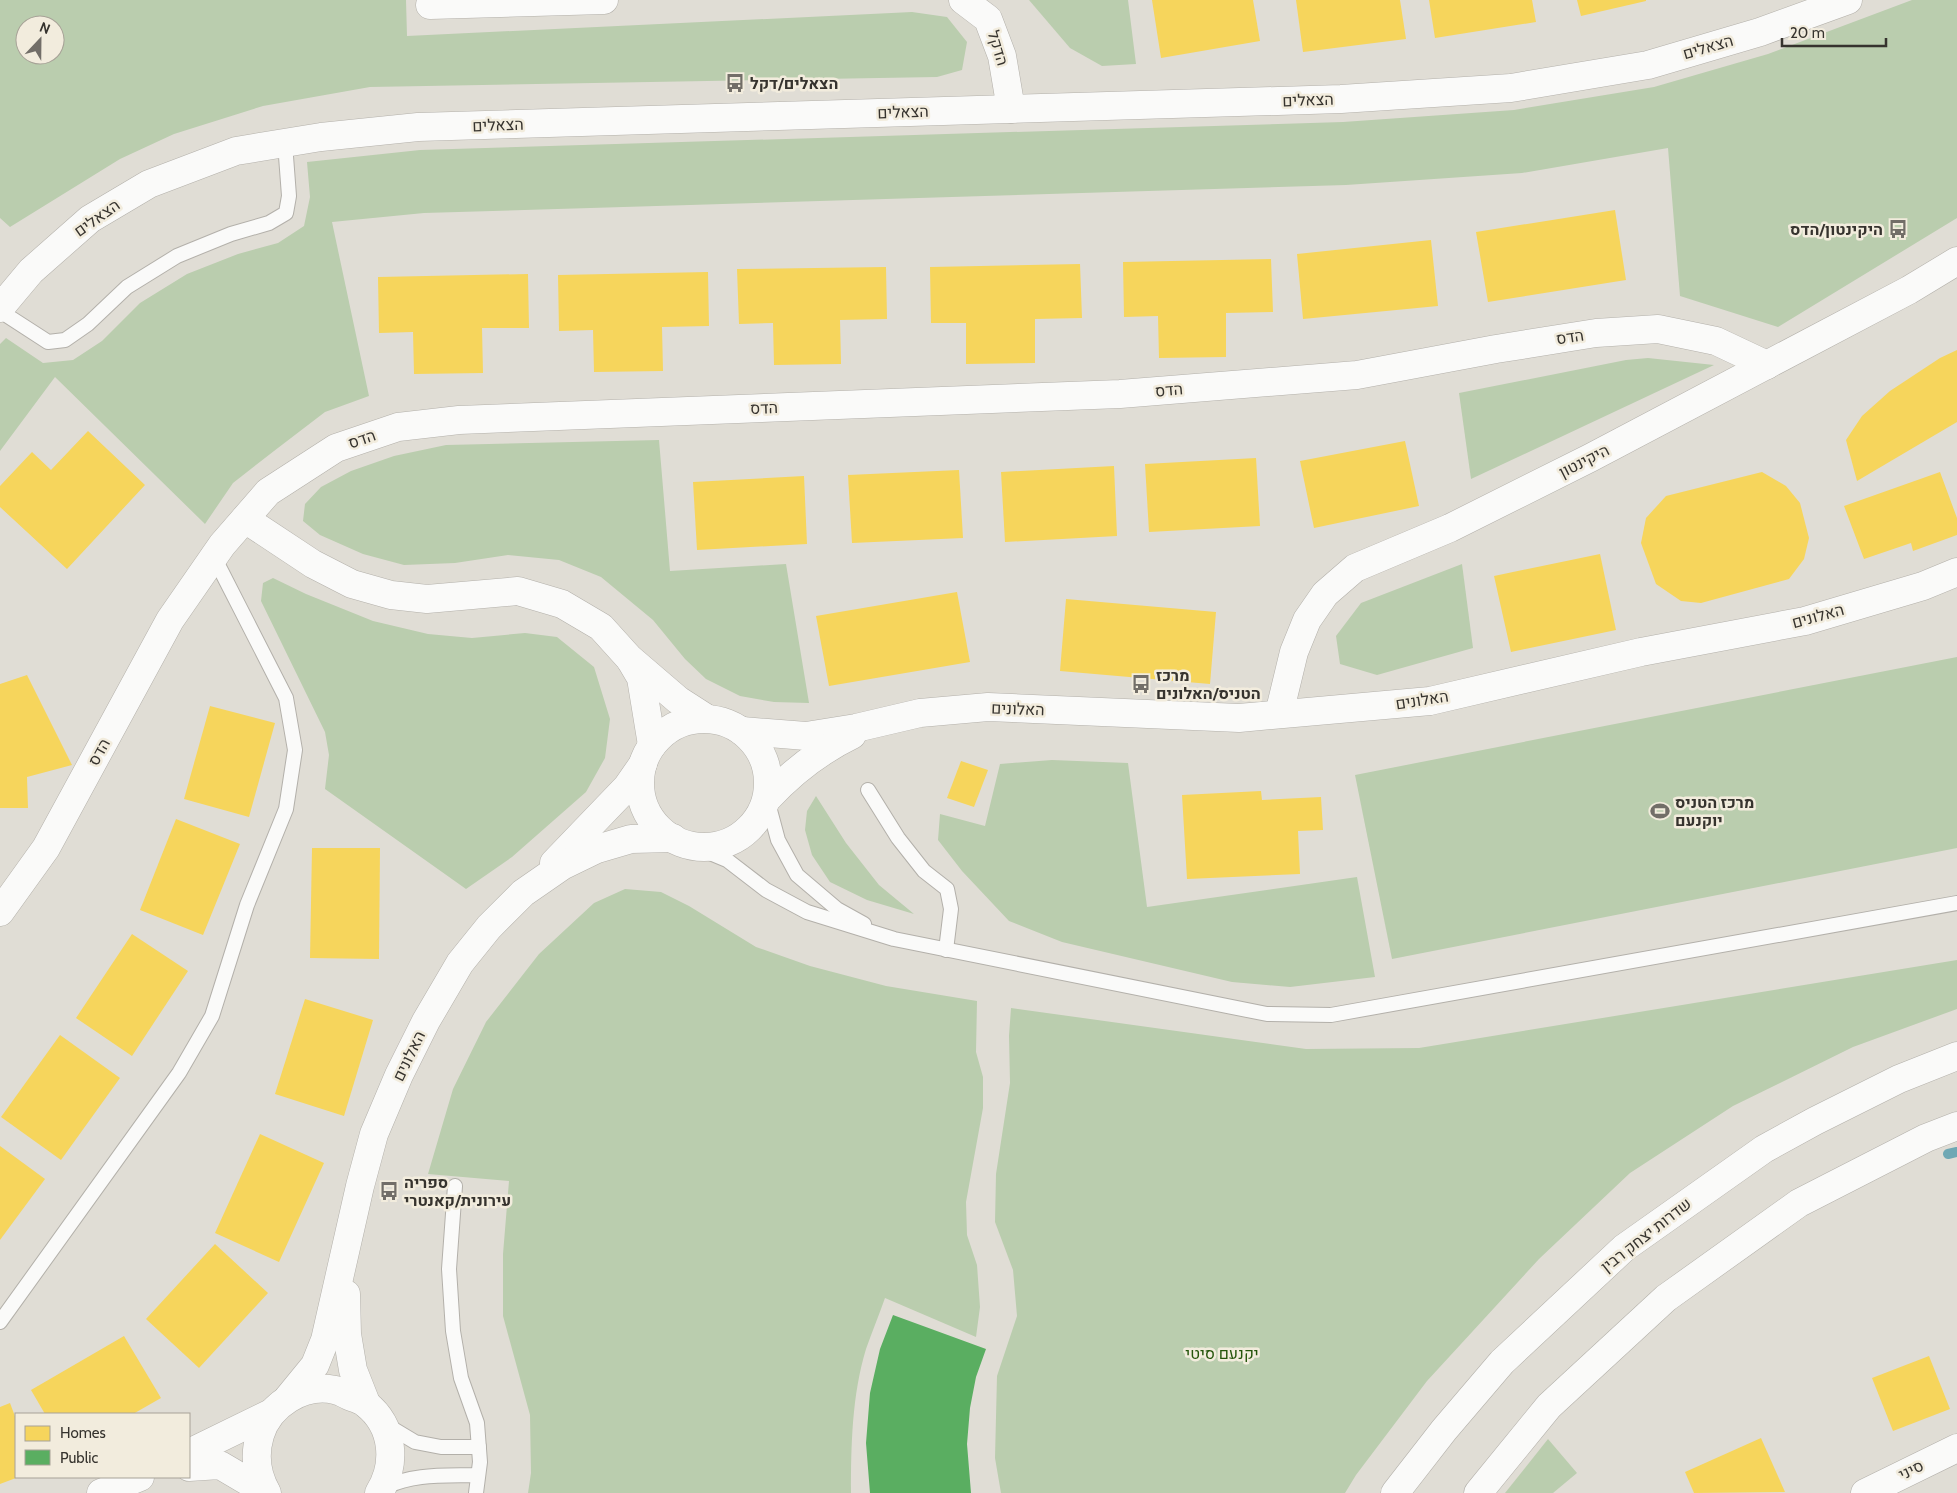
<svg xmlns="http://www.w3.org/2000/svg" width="1957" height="1493" viewBox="0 0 1957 1493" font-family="Cabin,Heebo,sans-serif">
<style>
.green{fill:#bacdae;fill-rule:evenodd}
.homes{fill:#f6d55c}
.public{fill:#5aae61}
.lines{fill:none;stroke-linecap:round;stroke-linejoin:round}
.stream{stroke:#6fa8b4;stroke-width:10}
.lane-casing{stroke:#b3b0aa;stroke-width:16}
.street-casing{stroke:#b3b0aa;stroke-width:29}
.secondary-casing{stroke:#b3b0aa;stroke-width:29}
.lane{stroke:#fafaf9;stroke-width:14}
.street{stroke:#fafaf9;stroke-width:28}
.secondary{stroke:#fafaf9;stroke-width:28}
.labels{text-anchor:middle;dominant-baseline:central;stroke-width:5;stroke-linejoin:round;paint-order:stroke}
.street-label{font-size:16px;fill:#36332e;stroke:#f2ecdd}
.poi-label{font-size:16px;font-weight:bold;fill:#36332e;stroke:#f2ecdd;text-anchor:start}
.park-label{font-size:16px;fill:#25550b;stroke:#f2ecdd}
</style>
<rect width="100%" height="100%" fill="#e0ddd5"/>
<g class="green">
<path d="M0,0h406l1,36 505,-24 35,5 20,25 -5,28 -25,7 -567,10 -107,19 -89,28 -54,25 -110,68 -10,-9zM25,25h30v30h-30z"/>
<path d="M1029,0h99l8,64 -34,2 -32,-18z"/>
<path d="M1912,0h45v218l-179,109 -98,-31 -12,-148 -146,25 -176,12 -922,28 -92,9 37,174 -44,16 -51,39 -41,32 -28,41 -150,-147 -55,74v-107l6,-6 37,25 30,-3 29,-19 38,-38 47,-29 51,-20 40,-11 26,-17 6,-29 -3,-35 113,-12 923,-28 171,-12 140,-23 114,-33z"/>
<path d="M1648,358l66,7 -243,114 -12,-86 167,-33z"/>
<path d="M659,440l11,131 116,-7 23,139 -35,-1 -34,-6 -34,-17 -21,-20 -32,-39 -52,-43 -42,-17 -51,-5 -53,8 -51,2 -41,-11 -43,-19 -17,-14 2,-17 16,-17 30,-16 43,-15 52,-11z"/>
<path d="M1462,564l11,84 -96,27 -37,-11 -4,-28 25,-33z"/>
<path d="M273,578l33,16 67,27 55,13 44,4 53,-5 32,4 37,30 16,52 -5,39 -19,34 -74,65 -46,32 -141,-100 4,-34 -4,-23 -64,-131 2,-18z"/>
<path d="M1957,657v191l-565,111 -37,-184z"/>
<path d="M1052,760l76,3 19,144 210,-30 18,100 -85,10 -58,-5 -170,-40 -53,-21 -47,-50 -24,-31 2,-26 45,12 15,-62z"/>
<path d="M816,796l30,47 33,42 35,29 -47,-14 -37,-18 -18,-27 -7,-25 2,-19z"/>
<path d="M625,889l36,3 28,14 67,41 54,19 76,20 91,15 -1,51 7,25v31l-17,94 1,33 10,30 3,42 -4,30 -91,-39c-6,17 -13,34 -19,51 -14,46 -15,96 -15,144h-323l3,-20 -1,-58 -27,-99v-62l6,-73 -81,-7 25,-85 33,-67 53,-68 55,-51z"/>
<path d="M1957,960v49l-104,38 -120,59 -103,67 -91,86 -112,122 -71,94 -11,18h-344l-6,-35 2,-82 20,-60 -4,-46 -18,-48 1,-48 14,-91 -1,-47 2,-28 295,41 113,-1z"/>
<path d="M1548,1439l29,34 -24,20h-48z"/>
</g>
<g class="homes">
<path d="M1152,0h101l7,41 -99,17z"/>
<path d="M1296,0h104l6,39 -103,13z"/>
<path d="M1429,0h103l4,22 -101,16z"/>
<path d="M1577,0h69v1l-65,15z"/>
<path d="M1615,210l11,70 -138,22 -12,-70z"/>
<path d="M1431,240l7,66 -135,13 -6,-65z"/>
<path d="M1271,259l2,53 -47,1v44l-67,1 -1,-42 -34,1 -1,-55z"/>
<path d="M1080,264l2,54 -47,1v44l-69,1v-41h-35l-1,-56z"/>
<path d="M886,267l1,52 -47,1 1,44 -67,1 -1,-42 -34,1 -2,-55z"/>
<path d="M708,272l1,54 -47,1 1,44 -69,1 -1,-42 -34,1 -1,-56z"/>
<path d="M528,274l1,54h-47l1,45 -69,1 -1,-42 -34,1 -1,-56z"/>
<path d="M1957,350v72l-100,59 -11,-41 16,-24 28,-25 50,-33z"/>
<path d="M88,431l57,54 -78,84 -67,-62v-21l32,-34 19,18z"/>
<path d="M1405,441l14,65 -105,22 -14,-67z"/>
<path d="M1256,458l4,68 -111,6 -4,-68z"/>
<path d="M1114,466l3,70 -112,6 -4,-70z"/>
<path d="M959,470l4,68 -111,5 -4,-68z"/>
<path d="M1762,472l24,14 14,17 9,35 -5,21 -15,20 -88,24 -20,-2 -25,-17 -15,-41 5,-25 20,-22z"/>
<path d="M1940,472l17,46v17l-44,16 -2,-8 -47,16 -20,-53z"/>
<path d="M804,476l3,68 -110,6 -4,-68z"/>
<path d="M1600,554l16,76 -105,22 -17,-76z"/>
<path d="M957,592l13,70 -141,24 -13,-70z"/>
<path d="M1066,599l150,13 -6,72 -150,-13z"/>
<path d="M27,675l45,90 -45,12 1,31h-28v-124z"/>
<path d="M210,706l65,17 -26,94 -65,-18z"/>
<path d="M961,761l27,9 -14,37 -27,-9z"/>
<path d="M1261,791l1,9 59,-3 2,33 -25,1 2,43 -113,5 -5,-84z"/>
<path d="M176,819l64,25 -37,91 -63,-25z"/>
<path d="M312,848h68l-1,111 -69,-1z"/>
<path d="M132,934l56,37 -56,85 -56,-38z"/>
<path d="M305,999l68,21 -29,96 -69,-22z"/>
<path d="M60,1035l60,43 -59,82 -60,-43z"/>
<path d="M260,1134l64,29 -45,99 -64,-29z"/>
<path d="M0,1146l45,33 -45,61z"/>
<path d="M215,1244l53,49 -69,75 -53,-49z"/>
<path d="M124,1336l37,62 -28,16h-88l-14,-24z"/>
<path d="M1929,1356l21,53 -57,22 -21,-53z"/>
<path d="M10,1403l6,16v59l-16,6v-77z"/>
<path d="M1761,1438l24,54 -91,1 -9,-21z"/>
</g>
<path class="public" d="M893,1315l93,34 -10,28 -6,31 -3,36 4,49h-101l-4,-50 4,-50 10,-44z"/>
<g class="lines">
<path class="stream" d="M1948,1154l9,-2"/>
<g class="lane-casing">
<g id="lane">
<path d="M0,311l48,31 17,-2 23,-16 39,-37 50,-31 54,-22 38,-11 17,-10 3,-17 -4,-53"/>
<path d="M868,790l30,48 26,33 23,18 4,20 -5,41"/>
<path d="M767,799l11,41 19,35 40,34 27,15"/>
<path d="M691,845l36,15 39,30 41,22 87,27 373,75 64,1 626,-112"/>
<path d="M455,1186l-6,83 4,62 8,47 16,45 3,39 -4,31"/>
<path d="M0,1322l179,-249 33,-57 35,-111 39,-96 9,-59 -9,-52 -72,-141"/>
<path d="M385,1424l30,18 26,5h38"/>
<path d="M384,1488c29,-15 62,-12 94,-13"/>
</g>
</g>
<g class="street-casing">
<g id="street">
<path d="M963,0l25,19 14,37 9,53"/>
<path d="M430,5l174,-5"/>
<path d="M245,519l68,45 39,20 39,11 36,4 91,-8 44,13 39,23 28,31 49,42 28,18"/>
<path d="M631,661l10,17 11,67"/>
<path d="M1279,714l15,-62 13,-32 18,-26 30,-26 95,-40 140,-70 319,-168 48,-29"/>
<circle cx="704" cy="783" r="64"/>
<path d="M742,731l64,5 50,-8 64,-15 68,-6 251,11 191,-17 211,-49 164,-31 118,-35 34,-14"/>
<path d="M767,799c25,-27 52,-48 85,-64"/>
<path d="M554,863l73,-76 16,-23"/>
<path d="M0,912l46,-64 124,-228 52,-75 46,-53 68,-44 62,-21 61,-7 661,-26 237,-19 139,-26 100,-16 62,-4 58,12 51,24"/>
<path d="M346,1294l1,40 6,36 13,33"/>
<path d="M288,1398l27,-33 10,-25 35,-154 14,-52 25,-59 27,-54 34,-58 29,-36 34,-34 39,-27 35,-17 34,-10 42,-1"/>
<path d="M189,1453l82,-40"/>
<path d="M189,1467l31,-2 46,27"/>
<path d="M101,1493l39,-16"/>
<path d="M267,1493c-11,-19 -13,-38 -7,-58 9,-30 43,-52 75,-45 5,1 10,4 14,6 5,2 13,4 17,8 28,22 31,60 13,89"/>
<path d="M1865,1493l92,-45"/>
</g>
</g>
<g class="secondary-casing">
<g id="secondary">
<path d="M0,308l31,-37 59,-52 59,-35 87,-33 85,-14 97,-10 923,-28 170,-11 137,-23 112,-33 88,-32"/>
<path d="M1395,1493l49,-63 58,-68 122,-114 140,-99 51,-28 84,-42 58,-23"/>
<path d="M1478,1493l71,-87 117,-108 133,-95 127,-65 31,-12"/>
</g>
</g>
<use href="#lane" class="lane"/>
<use href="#street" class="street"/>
<use href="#secondary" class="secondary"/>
</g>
<defs>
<g id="bus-bare" transform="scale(1.5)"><path d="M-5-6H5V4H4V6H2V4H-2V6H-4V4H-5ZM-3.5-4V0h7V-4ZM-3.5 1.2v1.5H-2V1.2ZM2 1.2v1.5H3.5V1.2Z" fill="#726e68" stroke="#f2ecdd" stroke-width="2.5" paint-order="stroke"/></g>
<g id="stadium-bare" transform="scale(1.5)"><path d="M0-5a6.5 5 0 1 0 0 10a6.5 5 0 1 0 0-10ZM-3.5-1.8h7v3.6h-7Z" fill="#726e68" stroke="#f2ecdd" stroke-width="2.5" paint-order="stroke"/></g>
</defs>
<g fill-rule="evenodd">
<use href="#bus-bare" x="735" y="83"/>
<use href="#bus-bare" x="1898" y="229"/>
<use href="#bus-bare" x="1141" y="684"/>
<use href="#stadium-bare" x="1660" y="811"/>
<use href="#bus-bare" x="389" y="1191"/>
</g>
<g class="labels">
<g class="street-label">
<text transform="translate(1708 47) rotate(-16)">הצאלים</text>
<text transform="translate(998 48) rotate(73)">הדקל</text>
<text transform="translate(1308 100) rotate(-2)">הצאלים</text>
<text transform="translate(903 112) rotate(-2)">הצאלים</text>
<text transform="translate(498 125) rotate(-2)">הצאלים</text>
<text transform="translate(97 218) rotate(-35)">הצאלים</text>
<text transform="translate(1570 337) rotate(-9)">הדס</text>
<text transform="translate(1169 390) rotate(-5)">הדס</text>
<text transform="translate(764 408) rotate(-2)">הדס</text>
<text transform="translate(362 439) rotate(-19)">הדס</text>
<text transform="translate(1584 461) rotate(-27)">היקינטון</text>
<text transform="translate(1818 616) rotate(-15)">האלונים</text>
<text transform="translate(1422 700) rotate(-9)">האלונים</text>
<text transform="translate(1018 709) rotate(2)">האלונים</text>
<text transform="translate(99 752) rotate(-61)">הדס</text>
<text transform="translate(409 1056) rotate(-64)">האלונים</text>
<text transform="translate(1646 1235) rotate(-38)">שדרות יצחק רבין</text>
<text transform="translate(1911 1470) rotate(-26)">סיני</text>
</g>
<g class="poi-label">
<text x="750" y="83">הצאלים/דקל</text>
<text x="1883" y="229" text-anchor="end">היקינטון/הדס</text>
<text x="1156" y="675">מרכז<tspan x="1156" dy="18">הטניס/האלונים</tspan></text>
<text x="1675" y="802">מרכז הטניס<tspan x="1675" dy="18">יוקנעם</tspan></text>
<text x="404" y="1182">ספריה<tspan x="404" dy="18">עירונית/קאנטרי</tspan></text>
</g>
<g class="park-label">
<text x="1222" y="1353">יקנעם סיטי</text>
</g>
</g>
<rect x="15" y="1413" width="175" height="65" fill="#f2ecdd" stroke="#a7a297"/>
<rect x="25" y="1426" width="25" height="15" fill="#f6d55c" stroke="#a7a297"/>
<text x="60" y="1438" font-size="15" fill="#36332e">Homes</text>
<rect x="25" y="1450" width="25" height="15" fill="#5aae61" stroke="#a7a297"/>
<text x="60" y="1463" font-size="15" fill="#36332e">Public</text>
<g transform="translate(40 40) rotate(22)"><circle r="24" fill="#f2ecdd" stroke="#a7a297"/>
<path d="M0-4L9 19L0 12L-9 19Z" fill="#726e68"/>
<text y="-8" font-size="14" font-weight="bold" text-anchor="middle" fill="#36332e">N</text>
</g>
<path d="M1782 38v8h104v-8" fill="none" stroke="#36332e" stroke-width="2.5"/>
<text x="1790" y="38" font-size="15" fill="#36332e" stroke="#f2ecdd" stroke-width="4" paint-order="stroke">20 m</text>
</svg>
